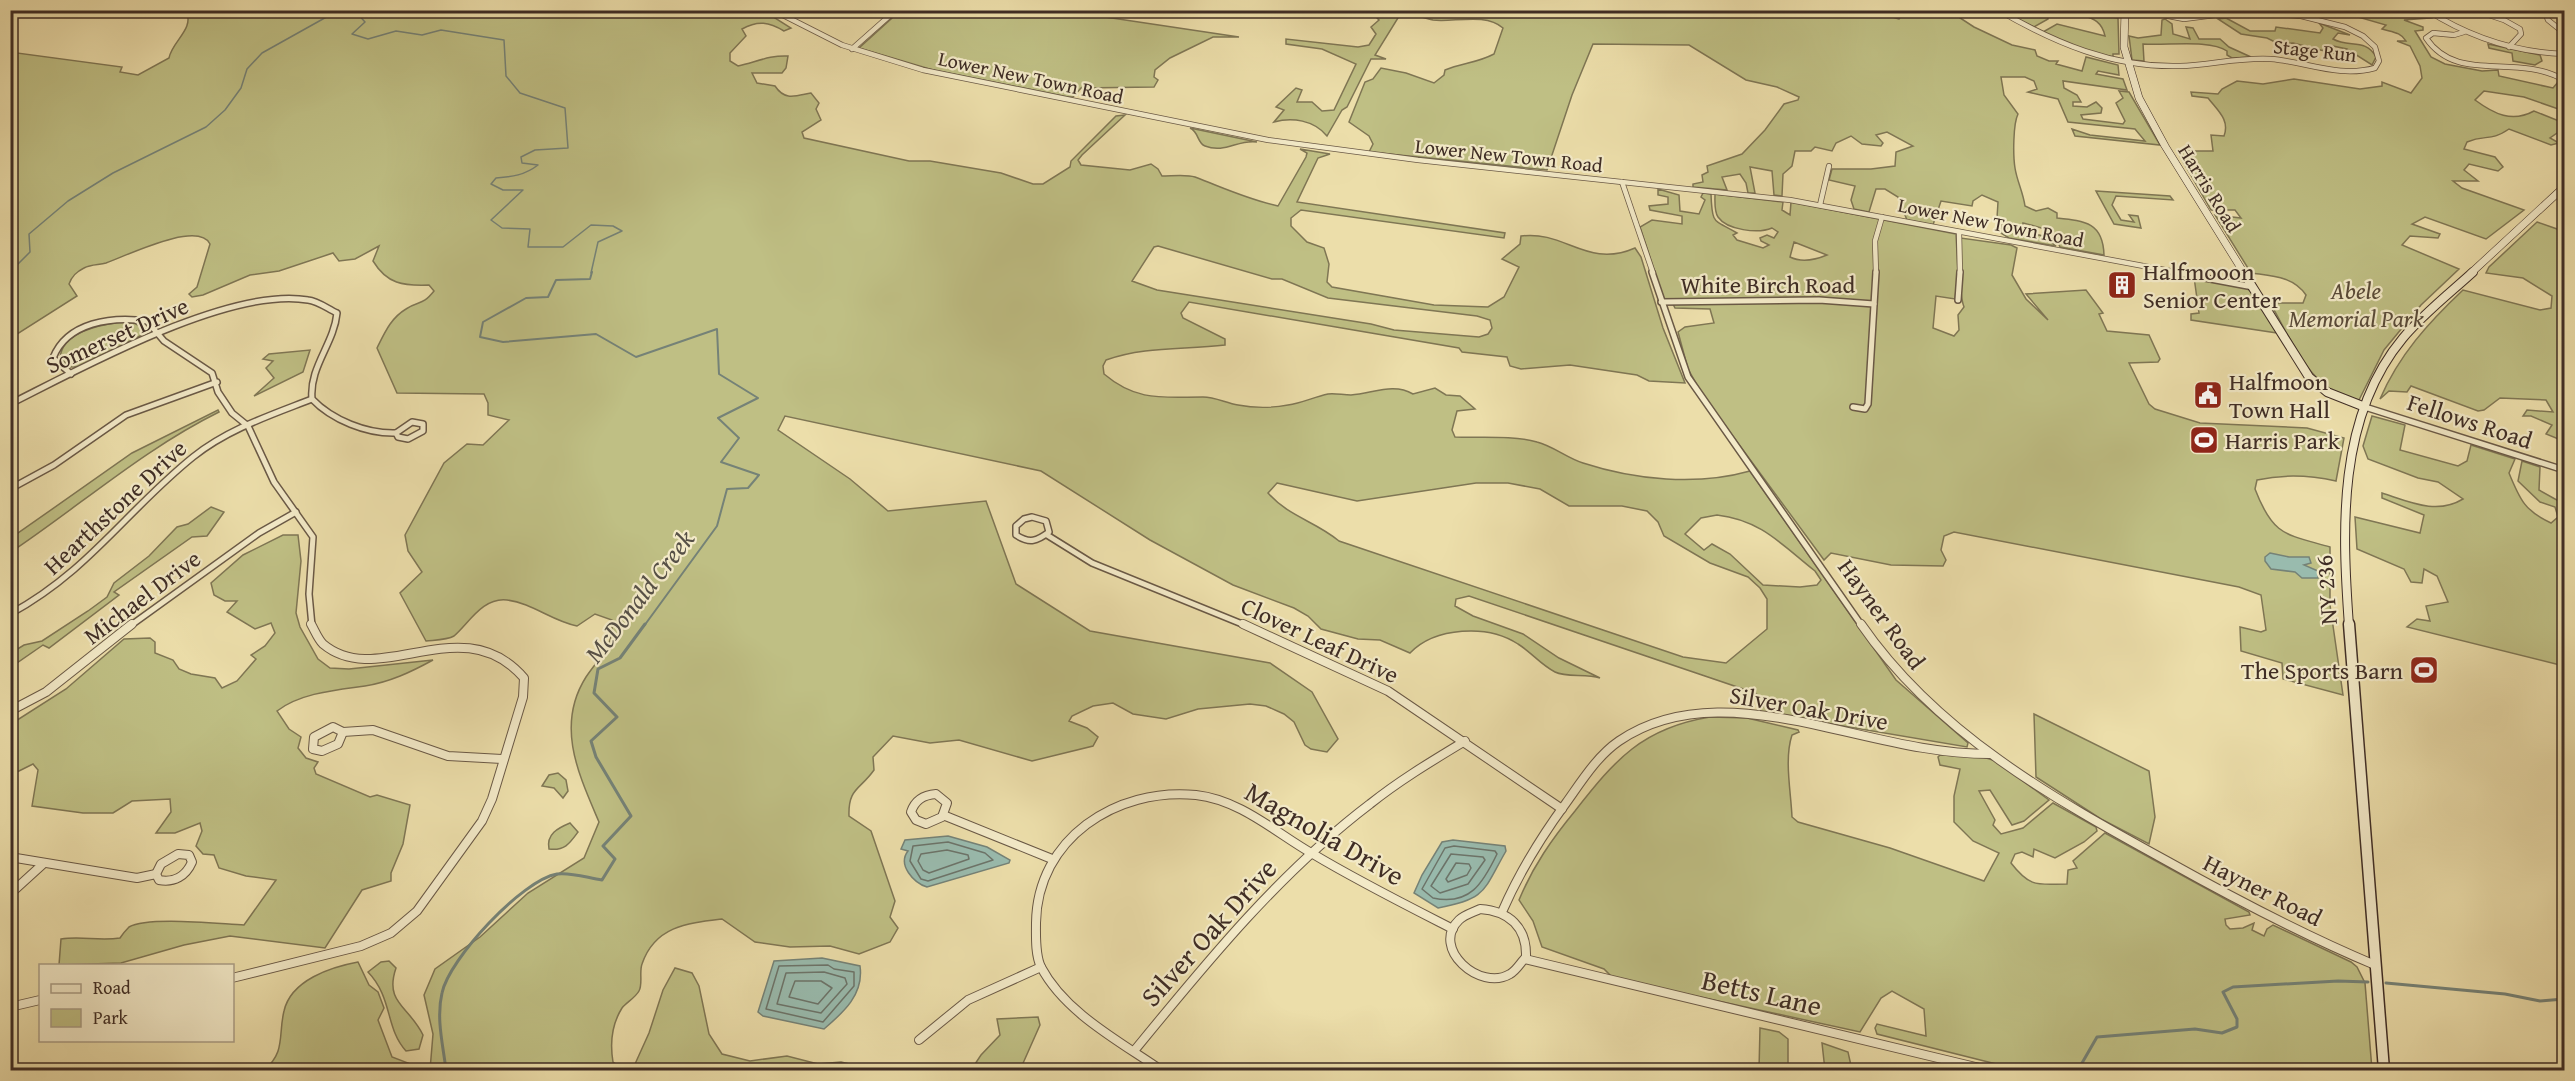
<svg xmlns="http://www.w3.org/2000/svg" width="2575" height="1081" viewBox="0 0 2575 1081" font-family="'Gentium Book Plus',serif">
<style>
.green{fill:#bfbf84;stroke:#7f7654;stroke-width:1.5;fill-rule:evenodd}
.water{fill:#99bbae;stroke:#758277;stroke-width:1.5}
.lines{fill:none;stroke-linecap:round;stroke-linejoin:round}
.shore{stroke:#6c746a;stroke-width:1.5}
.stream-far2{stroke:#758277;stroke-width:1.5}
.stream-far1{stroke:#758277;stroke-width:2}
.stream{stroke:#758277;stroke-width:3}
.street-far2-casing{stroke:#6a5946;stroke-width:6}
.street-far1-casing{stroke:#6a5946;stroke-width:8}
.street-casing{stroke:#6a5946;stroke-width:10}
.secondary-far2-casing{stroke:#3f2d25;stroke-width:8}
.secondary-far1-casing{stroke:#3f2d25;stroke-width:10}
.secondary-casing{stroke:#3f2d25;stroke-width:13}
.street-far2{stroke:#f3eac8;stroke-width:4.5}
.street-far1{stroke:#f3eac8;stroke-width:5}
.street{stroke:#f3eac8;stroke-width:8}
.secondary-far2{stroke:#f3eac8;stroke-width:7}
.secondary-far1{stroke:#f3eac8;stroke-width:8}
.secondary{stroke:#f3eac8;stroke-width:10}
.labels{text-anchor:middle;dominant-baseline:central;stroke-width:4.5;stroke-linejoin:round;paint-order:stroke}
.far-street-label{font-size:20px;fill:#3f2d25;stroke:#f3eac8}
.poi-label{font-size:24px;fill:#3f2d25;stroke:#f3eac8;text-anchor:start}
.street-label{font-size:24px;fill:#3f2d25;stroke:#f3eac8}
.park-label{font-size:24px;font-style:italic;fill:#594a38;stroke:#f3eac8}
.water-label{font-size:26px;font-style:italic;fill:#565047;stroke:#f3eac8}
.near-street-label{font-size:28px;fill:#3f2d25;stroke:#f3eac8}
</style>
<rect width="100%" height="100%" fill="#ecdeaa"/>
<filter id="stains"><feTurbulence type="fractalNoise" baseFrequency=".00333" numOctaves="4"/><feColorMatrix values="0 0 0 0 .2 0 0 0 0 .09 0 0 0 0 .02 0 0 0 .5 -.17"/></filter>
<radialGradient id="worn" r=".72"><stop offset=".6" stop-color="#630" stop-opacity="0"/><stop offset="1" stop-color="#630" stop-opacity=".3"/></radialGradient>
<g class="green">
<path d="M901,10l164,1 174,26h-26l-43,21 -15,12 -1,7 4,3 -4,7 -73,1 -8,9h-5l-135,-27 -74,-22z"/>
<path d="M1871,10l28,9 5,-8 44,-1 26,17 38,18 23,5 2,6 12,5h9l-2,3 26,7 4,-14 32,8 1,10 -21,-4 -2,3 27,5 4,11 -64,-9 1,7 13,7 4,7h-8v4l14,1 9,-5 6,6 -1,5 -20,2 2,4 40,5 2,-3 -9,-18 7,-5 -4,-7 10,1 31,53 -85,-9 -3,-7 18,6 55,6 -10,-12 -67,-7 -10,-23 -30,-7 9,-3 -3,-8 -9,-4h-24l3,18 14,19c-5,10 -5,42 -3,54 2,13 8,24 10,38l11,5 12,-3 9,5v5c29,3 46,5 47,37l-44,-8c-5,-18 -21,-20 -37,-24l-1,8 21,5 13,10 -47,-8 -8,-5 1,-8 -5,-7 1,-16 -16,-7 -9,6 -1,5 -31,-5 -8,24 -26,-5 -9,-23 -13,-8h-9l-7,23 -15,-3 -3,-9 4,-14 -26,-6 3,-11h39l24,-3 1,-14 17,-6 -26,-14 -11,3 7,8 -2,3 -19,-2 -11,-8 -15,7 -4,8 -17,-4 -4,4h-16l-3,15 -9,8 -1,22 -8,-1 -2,-24 -22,-4 5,26h-7l-2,-10 -6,-9 -18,3 5,13 -34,-3v-3l10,-2 -1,-7 6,-3 -1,-6 35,-12 23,-24 19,-26 14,-4 1,-3 -22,-10 -31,-7 -57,-35 -96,-1 -21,51 -25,75 -178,-18 4,-8 -4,-8 -20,-14 16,-40 8,-3 8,-11 25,5 28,10 10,-8 1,-5c17,-7 32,-7 49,-16l9,-26c-18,-16 -51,-5 -70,-8 -11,-2 -21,-7 -32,-7l-26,42 11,4h-15l-24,48 -5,3 -15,26c-13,-16 -35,-19 -53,-14l10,-12 -8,-3 20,-19 6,2 -5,12h15l10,9 12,-1 22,-46 -34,-15 -36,-5v-5l72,8 11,-2 7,-11 -5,-7 8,-7 -4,-4 4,-5z"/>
<path d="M186,11h578l27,17 -7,3c-15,-9 -26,-11 -42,-2l4,7 -16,17v8l8,5c18,-4 32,-11 50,-10l-2,12 -4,5h-30l5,10 18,3c10,15 20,10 36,7l8,10 -3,6 5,11 -19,12 2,6 105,23h21l71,12 32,11h10l27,-17 1,-6 45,-45 9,-1 -43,40 -4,5 3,5 49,5 21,-6 7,5 4,7c10,0 24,-2 33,1 29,11 52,22 83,29l28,-49 1,-4 -7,-4 30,5 -12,4 -21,44 208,31 -1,5 -203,-28 -10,8v8l16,16 17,6 5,16 -2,18 5,5 102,18 54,2 16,-10 15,-30 -17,-8 18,-15 1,-8c44,-6 66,33 114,12l6,9 22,71 22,55 -36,-2 -12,-6 -67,-10 -49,4 -11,-3 -3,-9 -45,-5 -3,-4 -270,-46 -8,11 2,5 42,21v6c-41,5 -80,1 -119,15l-3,6 1,8c33,28 59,23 99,23 12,0 23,6 35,8 15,3 35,3 50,0 14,-2 26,-8 40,-11 7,-1 15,1 23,1 21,-1 42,-13 62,-1l22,-6 11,7 14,1 15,13 -18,2 -5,19 3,7c26,1 57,-2 82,5 16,4 30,16 46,21 52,17 114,23 167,8l146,209 72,63 -1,4 -206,-35 -1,-3 8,-6 -13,-10 -286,-97 -13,3 -1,7 18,10 50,18 36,24 41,20c-14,-5 -33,0 -45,-6 -14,-7 -24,-20 -37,-28 -30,-20 -83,-17 -108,9l-30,-13 -22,-1 -37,-10 -13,-13 -14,-8 -61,-23 -83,-45 -109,-69 -256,-55 -7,14 72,49 38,32 98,-10 30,83 74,47 180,32 42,29 26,47 -11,13 -16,-3 -6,-4 -11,-23 -10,-8 -18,-8 -16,-2 -52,5 -32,10 -33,-5 -20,-11 -20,3 -21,10 -3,5 18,7 11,9 -5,9 -61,15 -73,-21 -29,3 -37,-7 -20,21 1,13c-14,20 -26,18 -25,46l22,15 24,70 -5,16 8,11 -8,14 -31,12 -29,-8 -40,1 -35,-5 -33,-23c-34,4 -67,7 -80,45 -3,8 1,20 -3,27 -4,7 -12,11 -17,17 -10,16 -12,36 -9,54l9,6 13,-4 14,-31 14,-43 12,-22 17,5 7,13 10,48 13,20 28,7 37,-5 31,8 23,-2 34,8h-445l3,-36 -9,-39 11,-26 45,-32 48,-44 56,-35 15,-36c-20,-47 -44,-96 -13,-145 14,-21 28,-30 26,-57l-17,-6 -18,12c-25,-5 -45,-23 -70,-26 -24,-3 -38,23 -53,36 -7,4 -20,4 -28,5l-26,-48 22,-21 -14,-21 -3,-16 39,-72 23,-19 16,1 26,-25 -21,-5v-12l-4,-9 -87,-1 -20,-45c8,-16 14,-30 29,-39 14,-9 16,-3 28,-18l-5,-6c-26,1 -42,-1 -56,-24l6,-15 -24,13 -16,2 -6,-8 -54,18 -29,4 -47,20 -11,2 -3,-3 8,-7 13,-43c-12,-24 -84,12 -104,19 -7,2 -15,1 -22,5 -8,4 -12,8 -15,16l8,12 -66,42 -1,-286 112,15 -2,5 18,3 31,-17c3,-17 26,-29 17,-47zM1158,246l114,33h10l46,19 149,18 13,4 2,8 -4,6 -9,3 -85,-7 -23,-6 -214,-34 -25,-9 22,-34zM1277,483l80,18 119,-18h32l32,6 29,17h53l25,5 11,11 6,14 46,27 38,14 12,11 7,11v30l-41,34 -43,-6 -344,-116c-24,-20 -50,-24 -71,-48zM1717,515c44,5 65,30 98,56l6,9 -4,5 -17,2 -37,-2 -33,-31 -18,-10 -8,6 -19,-16 16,-16z"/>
<path d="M2002,11h37v2l9,2v4l-14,8z"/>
<path d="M2073,11l45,7 1,36h-6v3l-22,-3 -48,-22 14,-8 48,12c-4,-19 -18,-18 -32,-25z"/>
<path d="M2348,11h73l10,7 -27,2 19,7v3l-8,1 16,26 14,7 37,7 16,-1 1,6 54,12 5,-6 6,5v24l-40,-14 -40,-6 -9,9c19,14 37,23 59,11l30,12v9l-4,-1 -10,7 9,5 -8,2 -42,-16c-19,13 -23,5 -42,13l-3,7 31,8 8,10 -5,4 -29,-7 -5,6 14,11h-25l9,7 62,22 -38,29 -61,-22 -13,7 28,10 -2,4 -28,-2 -8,9 57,24 -38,36 -37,45 -25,50c-49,-7 -67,-60 -89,-97h33l3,-8c-13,-19 -34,-19 -55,-22l-36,-58 26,3 -6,-8h-24l-34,-59h36l-2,-16 13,1c6,-16 -6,-25 -16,-38l-16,-2 -1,-4 27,2 4,-5 15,-8 26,3 31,-5 66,10 22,-3v-4l29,11 11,-15 -2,-12 -10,-20 -13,-5h9c-5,-9 -14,-9 -24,-12l4,-4 -28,-8v-4z"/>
<path d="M2226,18l24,13h25l1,-4 44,6 3,-5 -4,-5 31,12 -12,-2 -5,6c16,9 33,-1 43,18l-4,8 -25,-16 -19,-4 8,9 -43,-11 -14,1 -12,-6 -26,-4 -23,-15z"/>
<path d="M2165,19l7,5 1,10 17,5 -4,-12 7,1 6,11h21l9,8 22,10 -19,1 -5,-3v-4c-17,-12 -62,-5 -84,-7l1,17 -12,-1 -3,-24 9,2 23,-3 1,-15z"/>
<path d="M2488,44l52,11 2,6 -7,4 -22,-4 -1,-8 -23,-5z"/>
<path d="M1190,128l67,14c-19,-3 -32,12 -52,4 -8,-3 -6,-14 -15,-18z"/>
<path d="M1658,189l21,6 1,16 19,3 6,-14 -4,-3 2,-4 8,1c1,32 3,25 26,39l-4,2 4,5 26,8 6,-3 -8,-4 -1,-3 7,-3 7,3 4,-6 -6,-4c-14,6 -45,2 -54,-11 -4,-6 -3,-16 -3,-23l68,8 -1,8 8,5 1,-13 165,32 2,40 -3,25 -19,-3 -3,32 21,8 5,-6 -1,-15 6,-8c-6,-15 -2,-50 -3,-69l50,7 6,3 -5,27 14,24 22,21 -22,-26 60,-4 17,23 -4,1 8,17 42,4 11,24 -2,3 -29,1 20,41 6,5 45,14 107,5 37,10 -8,43c-27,-6 -52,-7 -79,-1l-2,9c18,47 30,45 75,58v58l13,90 -60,-16 -1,-16 -41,-12 -1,-24 21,5 5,-2 -5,-35 -22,-8 -285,-55 -10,4 -3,14 5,10 -3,6 -52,-1 -60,-12 -7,7 -120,-163 -16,-28 -10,-37 7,-5 29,-4 -4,-14 -35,-1 -2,-4 198,-2 -52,-5 -155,3 -24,-73 12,-7 30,4v-8l-32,-6 -1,-4 19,-2v-7l-10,-2zM1794,242l33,13c-12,5 -25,8 -37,2z"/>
<path d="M2096,191l74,5 3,4 -57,-4 -4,9 9,15 13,2 -5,-7 9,1 3,12 -27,-4z"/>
<path d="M2537,222l20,7 7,8v196l-3,7 -15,-6 6,-9 -21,-9h-8l4,-6 26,2 -7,-12 -46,-2 -16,12 -6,1 -67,-25 -4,6 -18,-1 -9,8c19,-44 48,-76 83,-109l77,20 11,-2 1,-12 -29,-18 -37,-5 3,-6z"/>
<path d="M2194,277l51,10 6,4 26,42 -86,-13v-6l8,-1z"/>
<path d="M120,322l14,1 13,7 -5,5 -62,32h-10l-10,-9c2,-26 40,-33 60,-36z"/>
<path d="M310,350l-7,22 -49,24 20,-18 -8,-10 7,-7 -10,-2 6,-5z"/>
<path d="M218,410l1,2c-75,37 -138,93 -208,140v-14l121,-85z"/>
<path d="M2372,416l33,9 -5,25 58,16 9,-5 4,-16 44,14 -6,14c11,27 16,38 42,50l7,-6 -3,-10 -15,-5 -22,-21 4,-20 18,6 -1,23 25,14v162l-157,-39 10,-8 13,2 -4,-15 22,-4 -11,-26 -13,-7 -2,14 -11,-1 -7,-13 -47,-20 -2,-32 65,16 4,-18 -42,-17v-5c28,9 55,22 81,6l-25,-17 -20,-4 -50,-19 -5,-13z"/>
<path d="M211,507l13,5 -17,24 -15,1 -78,55 5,3 -70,53 -6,-3 -32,22v-14l13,-8 18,-4 46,-30 19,-14 7,-14 35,-27 28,-29 11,-3z"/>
<path d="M283,535h15l3,26 -5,52 4,14 18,32 12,9 19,1 84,-9c-22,12 -43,22 -68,26 -29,4 -65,7 -88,25l12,18 12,8 -3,11 8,10 12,4 -4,6 2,6 54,23 7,-2 33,10 -7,39 -12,29v8l-29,9 -37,58 -95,-12 -46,9 -63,18 -62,2 2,-26c20,-3 38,2 59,-1 2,-3 6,-8 9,-11 19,-11 91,-3 115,-2l32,-45 -30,-4 -27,-8 -5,-13 -11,-1 -7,-8 6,-15 -2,-8 -25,10h-19l15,-21 -1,-13 -38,2 -19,12h-30l-51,-7 6,-36 -5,-6 -22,11v-51l55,-35 58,-50 26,-1 5,4v11l18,7 6,9 12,5 24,4 7,10 15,-7 19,-22 -5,-4 14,-9 10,-13 -4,-10 -16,6 -28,-17 10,-11h-12l-11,-6 -3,-12 32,-28z"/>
<path d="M2034,714l115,57 6,46 -6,27 -48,-25 -65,-42z"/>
<path d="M1710,717l37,1 51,12 1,2 -7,3c-8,24 -1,57 0,82l6,5 92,26 94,33 15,-28 -26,-12 -19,-19v-26l6,-27 -20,-4 -2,-8 2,-2 43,2 13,4 53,39 -25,21 -12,4 -22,-35 -11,1 16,29 -2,5 8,9 22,-6 30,-25 43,24 1,4 -13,11 -29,16 -21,-9 -1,8 -11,-5 -7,2 -4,9c20,26 28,21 56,21l1,-14 9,-2 -4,-7 32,-28 144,79 1,3 -25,4 1,6 4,4 13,-1 11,-5 -2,7 12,6 3,-7 6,-4 78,37 6,5 8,16 7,87h-352l-143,-36 -2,-6 2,-4 49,12 -2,-27 -32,-18 -11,7 -21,34 -247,-54 -9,-9 -62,-22 -9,-26 -14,-21c14,-34 33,-61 56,-89 40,-51 67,-83 135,-94z"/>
<path d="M558,773l8,7 2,11 -5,7 -9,-10 -12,-2 7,-11z"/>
<path d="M570,823l8,9c-8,11 -13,19 -29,17 -3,-15 9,-21 21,-26z"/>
<path d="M389,961l7,7c-12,35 13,38 27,67l-4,14 -13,2c-21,-23 -13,-53 -38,-79l13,-10z"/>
<path d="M358,962l11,23 9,7 6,16 -6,12 14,37 29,11 1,2h-158c22,-18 14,-35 20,-59 7,-31 47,-44 74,-49z"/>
<path d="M1038,1017l2,8 -20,45h-49l10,-15 19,-20 -3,-16z"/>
<path d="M1760,1028l19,4 9,7v31h-29z"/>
<path d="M1822,1043l26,9 4,18h-27z"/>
</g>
<g class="water">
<path d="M2270,553l19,4h20l2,6 -7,2 14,6v7h-16l-7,-6 -24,-3 -6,-8v-4z"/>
<path d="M948,836l39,11 23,13 -1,3 -82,24c-13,-4 -30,-22 -19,-36l-7,-2 4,-9z"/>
<path d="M1453,840l52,6 1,5c-23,40 -19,48 -68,57l-24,-15 8,-18 20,-33z"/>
<path d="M822,958l38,8c4,28 -16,46 -36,63l-61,-13 -5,-4 16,-51z"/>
</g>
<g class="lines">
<g class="shore">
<path d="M948,842l37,11 8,7 -65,21 -7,-2 -11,-18 3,-15z"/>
<path d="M1454,846l41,5 2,3c-14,29 -27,52 -64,44l-11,-9 23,-41z"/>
<path d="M947,850l21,5 1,4 -40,14 -6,-3 -5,-9 3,-7z"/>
<path d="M1451,854l32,3 2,3 -17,24 -28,9 -9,-7z"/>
<path d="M1456,863l13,1 2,4 -4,7 -19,7 -2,-3z"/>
<path d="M828,965l6,4 20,3v14l-31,36 -57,-13 13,-43z"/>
<path d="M824,972l21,6 2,6 -26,29 -44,-9 9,-31z"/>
<path d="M795,981h26l11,7 -14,16 -29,-7z"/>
</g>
<g class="stream-far2">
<path d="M354,10l11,12 -13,12 16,5 28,-8 26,4 19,-5 63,10 2,36 14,17 45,15 3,40 -33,2 -14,7 1,6 16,2c-13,10 -26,12 -42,13l-5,6 12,6h20l-32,30 11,8 28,1 -2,18h35l28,-22 22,1 9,5 -24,11 -7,31"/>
<path d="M10,272l20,-20 -1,-18 39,-33 45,-28 93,-46 19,-17 16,-22 6,-19 15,-16 77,-43"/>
</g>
<path class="stream-far1" d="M592,272l-2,7 -34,1 -8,17 -22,1 -43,24 -3,15 23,5 93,-8 40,23 81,-28 2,45 39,24 -40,20 21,20 -18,24 38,13 -11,13 -21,1 -10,37 -73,100"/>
<g class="stream">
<path d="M2386,983l119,11 35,7 24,-2"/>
<path d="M446,1070c-3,-25 -10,-52 -4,-77 7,-34 80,-113 115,-119 14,-2 31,4 45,6l13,-21 -12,-13 28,-30 -35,-59 -5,-16 26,-24 -23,-24 4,-24 22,-11 25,-34"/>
<path d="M2078,1070l19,-33 98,-8 27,4 15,-6v-8l-14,-27 10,-5 105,-6 30,1"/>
</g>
<g class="street-far2-casing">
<g id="street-far2">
<path d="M773,10l69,35 81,25 345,70 150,20 372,40 391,73"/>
<path d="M1998,10c57,33 115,58 182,56 30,-1 60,-9 91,-7 36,3 68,19 104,9l4,-7 -4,-14 -12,-11 -18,-9 -44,-11 -55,-5 -62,8 -47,-9"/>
<path d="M2427,10c42,27 87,42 137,44"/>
<path d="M2474,10l30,10 16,9 1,5 -12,13"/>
<path d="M2544,10l4,10 16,13"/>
<path d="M2464,32l-10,3 -21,-2 -7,5c32,47 89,14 138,42"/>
<path d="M852,49l44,-39"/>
<path d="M1622,182l31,91"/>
<path d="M1820,205l9,-39"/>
<path d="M1959,232l1,41"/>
<path d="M1876,273l-1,-32 7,-24"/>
</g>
</g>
<g class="street-far1-casing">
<g id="street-far1">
<path d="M1652,272l36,105 174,249"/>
<path d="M2173,272l80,15"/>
<path d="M1958,300l2,-28"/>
<path d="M1661,302l158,-2 55,4"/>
<path d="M71,374l-18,-16c14,-36 59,-42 94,-37l17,20 48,32 6,19 14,21 16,13 26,56 39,55 -4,57 3,32"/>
<path d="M10,404c70,-35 220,-118 298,-104 10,1 20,9 29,13 -3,31 -28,54 -25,86 20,21 55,35 84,34"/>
<path d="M1853,407l12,2 3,-5 8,-132"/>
<path d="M2365,407l199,63"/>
<path d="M412,422l11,2v7l-15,8 -10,-2 -2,-4z"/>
<path d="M10,489l44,-24 72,-50 91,-33"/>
<path d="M1032,517l14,4 3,11c-12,9 -19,12 -33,3v-9l8,-7z"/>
<path d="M1047,535l45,28 155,63"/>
<path d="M10,614c79,-43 116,-103 183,-157 35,-28 78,-42 119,-58"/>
<path d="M130,626l129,-93 37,-21"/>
</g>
</g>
<g class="street-casing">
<g id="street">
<path d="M1243,624l145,67 174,118"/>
<path d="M1861,624c75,109 193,175 306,237 68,38 136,74 208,104"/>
<path d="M10,711l36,-19 86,-68"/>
<path d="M333,727l10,5 -5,12 -16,7 -9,-2 1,-12z"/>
<path d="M343,732l30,-2 75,26 54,3"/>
<path d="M936,794l11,9 -5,14 -16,7 -10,-4 -5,-8c4,-12 12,-17 25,-18z"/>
<path d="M943,815l109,44"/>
<path d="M178,854l11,1 3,7c-6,14 -18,21 -33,18l-3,-6 5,-10z"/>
<path d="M10,857l127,21 19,-4"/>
<path d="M10,894l33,-30"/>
<path d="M1480,909c29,2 47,18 46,48 -5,5 -10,14 -16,17 -30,18 -80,-26 -51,-54 5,-5 15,-8 21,-11z"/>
<path d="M1502,912c17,-39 39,-75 64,-109 15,-21 31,-47 53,-62 60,-41 135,-30 202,-15 56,12 110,28 169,28"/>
<path d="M1525,959l463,111"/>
<path d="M232,978l129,-32 30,-13 26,-22 65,-90 10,-22 31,-102 1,-19c-62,-72 -145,13 -201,-34 -5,-5 -8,-13 -12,-20"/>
<path d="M10,1007l30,-7"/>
<path d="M919,1040l49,-40 73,-33"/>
<path d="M1134,1051c72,-88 145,-178 236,-247 30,-24 62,-43 95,-63"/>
<path d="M1161,1070c-40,-28 -96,-57 -120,-103 -6,-12 -5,-31 -5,-44 1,-84 80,-136 160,-128 45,5 80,38 117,59 45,27 93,51 140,75"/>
</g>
</g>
<g class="secondary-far2-casing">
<g id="secondary-far2">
<path d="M2125,10l-1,37 15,51 26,48 79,127"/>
<path d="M2471,273l93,-86"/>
</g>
</g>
<g class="secondary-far1-casing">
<g id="secondary-far1">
<path d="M2243,272l66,105 18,15 38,15"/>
<path d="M2349,626c-7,-97 -12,-209 54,-288 20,-24 47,-45 70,-66"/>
</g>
</g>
<g class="secondary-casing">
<path id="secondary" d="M2349,624l35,446"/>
</g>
<use href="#street-far2" class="street-far2"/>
<use href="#street-far1" class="street-far1"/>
<use href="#street" class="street"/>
<use href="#secondary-far2" class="secondary-far2"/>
<use href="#secondary-far1" class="secondary-far1"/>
<use href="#secondary" class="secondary"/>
</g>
<defs>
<g id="building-square" transform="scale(1.5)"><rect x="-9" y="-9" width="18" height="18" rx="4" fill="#8f2418" stroke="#f3eac8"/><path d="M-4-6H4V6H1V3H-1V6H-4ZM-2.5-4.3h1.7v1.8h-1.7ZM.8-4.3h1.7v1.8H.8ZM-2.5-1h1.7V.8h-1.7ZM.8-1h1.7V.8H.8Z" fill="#fff"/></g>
<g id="civic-square" transform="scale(1.5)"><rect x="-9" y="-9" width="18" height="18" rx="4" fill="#8f2418" stroke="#f3eac8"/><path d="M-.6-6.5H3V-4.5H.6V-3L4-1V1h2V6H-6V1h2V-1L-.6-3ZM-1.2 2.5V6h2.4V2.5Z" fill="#fff"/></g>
<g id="stadium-square" transform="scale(1.5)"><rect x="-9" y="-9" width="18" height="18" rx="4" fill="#8f2418" stroke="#f3eac8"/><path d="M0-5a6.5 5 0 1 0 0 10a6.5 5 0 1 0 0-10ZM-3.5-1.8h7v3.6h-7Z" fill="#fff"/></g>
</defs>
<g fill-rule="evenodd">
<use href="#building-square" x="2122" y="285"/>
<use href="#civic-square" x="2208" y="395"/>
<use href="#stadium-square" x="2204" y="440"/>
<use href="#stadium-square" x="2424" y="670"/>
</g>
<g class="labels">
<g class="far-street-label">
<text transform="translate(2315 50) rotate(6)">Stage Run</text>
<text transform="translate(1031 77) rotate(12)">Lower New Town Road</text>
<text transform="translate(1509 155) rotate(6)">Lower New Town Road</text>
<text transform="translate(2210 188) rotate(58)">Harris Road</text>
<text transform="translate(1991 222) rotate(11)">Lower New Town Road</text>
</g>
<g class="poi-label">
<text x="2143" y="271">Halfmooon<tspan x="2143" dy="28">Senior Center</tspan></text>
<text x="2229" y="381">Halfmoon<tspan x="2229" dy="28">Town Hall</tspan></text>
<text x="2225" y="440">Harris Park</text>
<text x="2403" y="670" text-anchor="end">The Sports Barn</text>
</g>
<g class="street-label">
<text x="1768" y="284">White Birch Road</text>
<text transform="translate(117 335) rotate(-24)">Somerset Drive</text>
<text transform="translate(2470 421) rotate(18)">Fellows Road</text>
<text transform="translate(115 507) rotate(-43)">Hearthstone Drive</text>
<text transform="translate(2326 590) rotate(-94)">NY 236</text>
<text transform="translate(142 597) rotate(-37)">Michael Drive</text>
<text transform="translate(1882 614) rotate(54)">Hayner Road</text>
<text transform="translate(1320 640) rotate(25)">Clover Leaf Drive</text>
<text transform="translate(1809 708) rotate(10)">Silver Oak Drive</text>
<text transform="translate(2263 890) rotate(27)">Hayner Road</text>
</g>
<g class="park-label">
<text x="2356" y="290">Abele<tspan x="2356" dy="28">Memorial Park</tspan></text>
</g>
<g class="water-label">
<text transform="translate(639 596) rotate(-52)">McDonald Creek</text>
</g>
<g class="near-street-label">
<text transform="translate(1325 833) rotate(30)">Magnolia Drive</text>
<text transform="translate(1208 932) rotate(-48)">Silver Oak Drive</text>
<text transform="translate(1762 992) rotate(13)">Betts Lane</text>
</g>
</g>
<rect width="2575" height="1081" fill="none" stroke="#ecdeaa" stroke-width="36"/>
<rect x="12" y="12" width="2551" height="1057" fill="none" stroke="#3f2d25" stroke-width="3"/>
<rect x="18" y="18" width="2539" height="1045" fill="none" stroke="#3f2d25" stroke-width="1.5"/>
<rect x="39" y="964" width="195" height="78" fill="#f3eac8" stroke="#ab9e87" stroke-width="1.5"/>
<rect x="51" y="984" width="30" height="9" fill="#f3eac8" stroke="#ab9e87" stroke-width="1.5"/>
<text x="93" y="994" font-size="18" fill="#3f2d25">Road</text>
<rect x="51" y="1009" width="30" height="18" fill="#bfbf84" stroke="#ab9e87" stroke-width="1.5"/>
<text x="93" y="1024" font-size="18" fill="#3f2d25">Park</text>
<rect width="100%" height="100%" filter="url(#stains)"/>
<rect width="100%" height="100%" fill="url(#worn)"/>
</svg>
